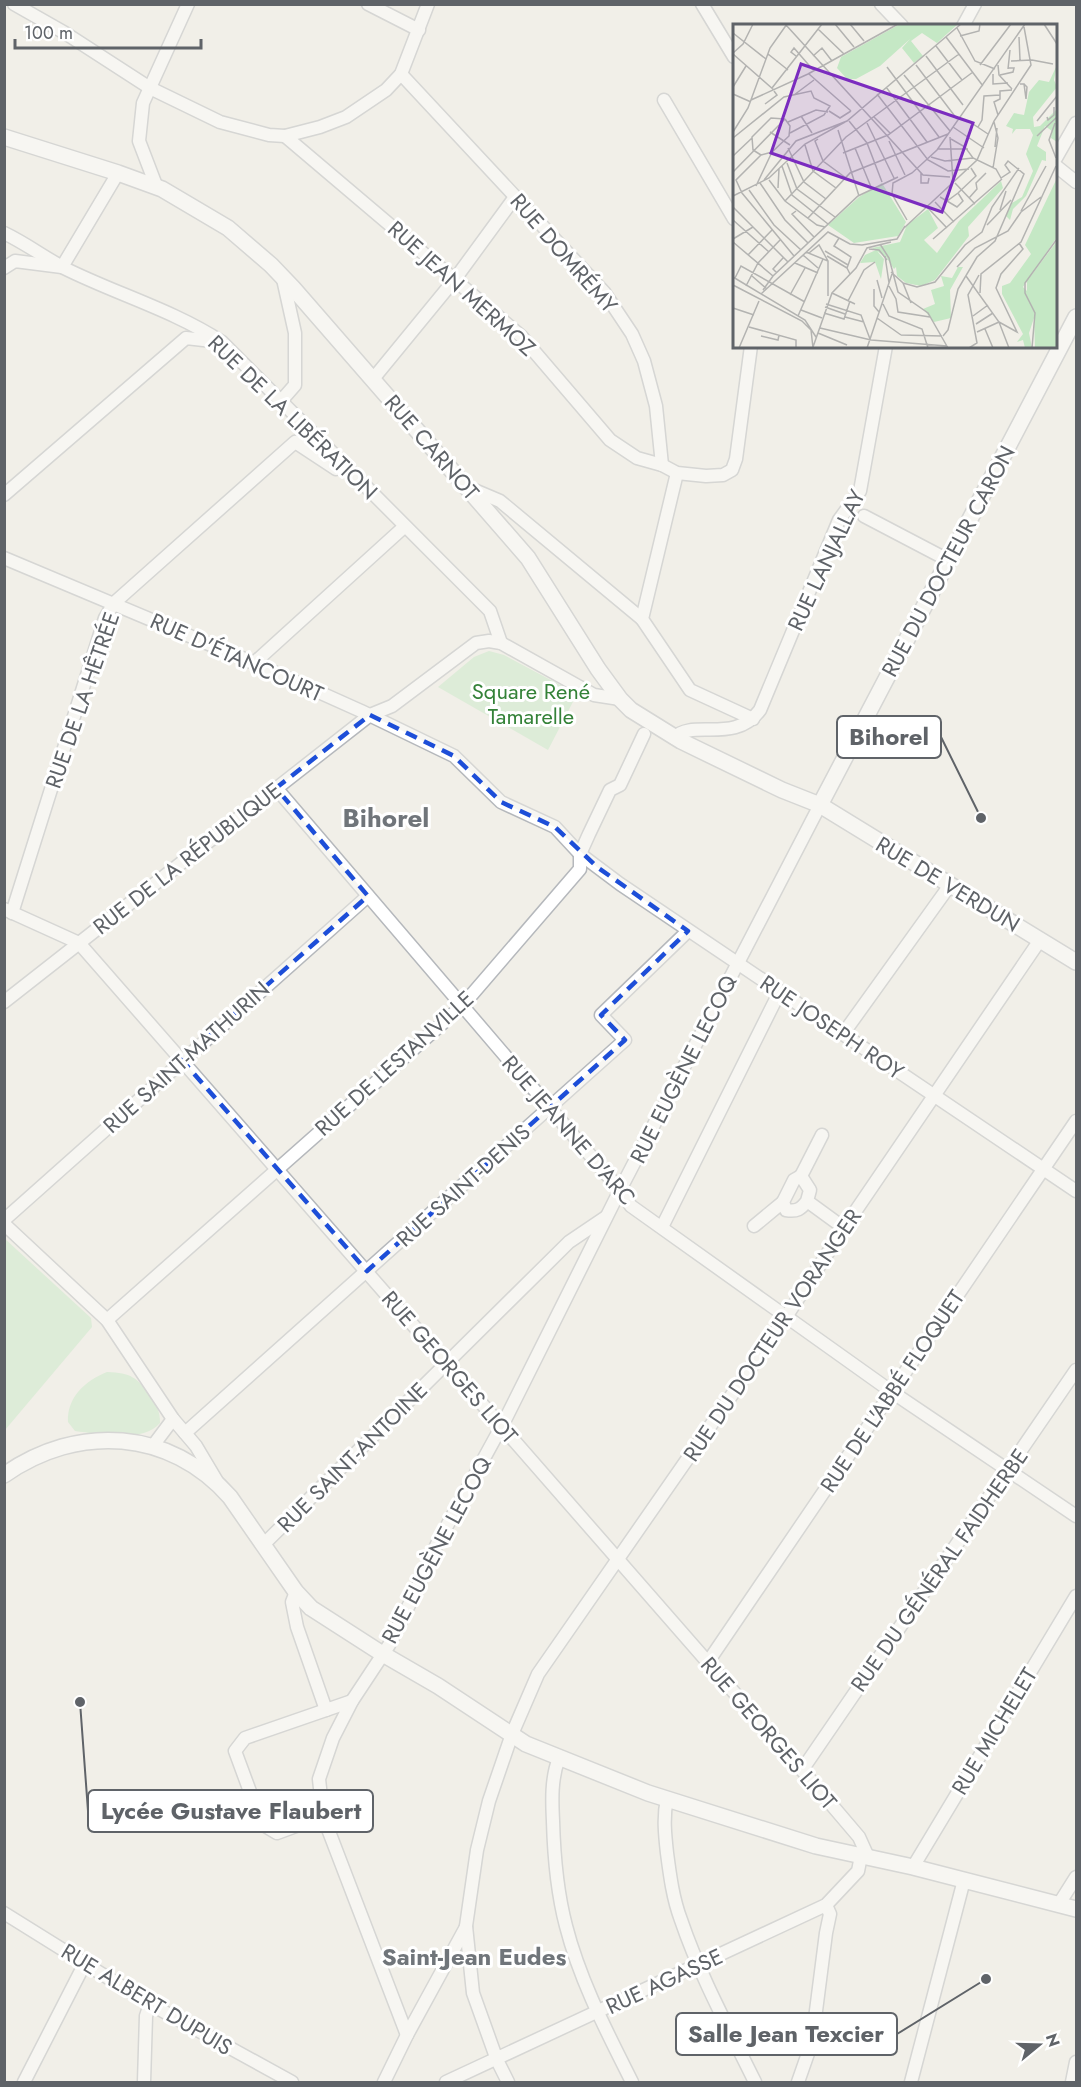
<svg xmlns="http://www.w3.org/2000/svg" width="1081" height="2087" viewBox="0 0 1081 2087" font-family="Jost,sans-serif">
<style>
.green{fill:#c5e8c5}
.lines{fill:none;stroke-linecap:round;stroke-linejoin:round}
.minor-casing{stroke:#b5b8bc;stroke-width:15}
.tertiary-casing{stroke:#b5b8bc;stroke-width:18}
.minor{stroke:#fff;stroke-width:12}
.tertiary{stroke:#fff;stroke-width:15}
.marked{fill:none;stroke:#1d4ed8;stroke-width:4.5;stroke-dasharray:12 8;stroke-linejoin:round}
.labels{text-anchor:middle;dominant-baseline:central;stroke-width:6;stroke-linejoin:round;paint-order:stroke}
.street-label{font-size:22px;fill:#5f6368;stroke:#fff}
.park-label{font-size:22px;fill:#348238;stroke:#fff}
.neighbourhood-label{font-size:24px;font-weight:bold;fill:#70757a;stroke:#fff}
.quarter-label{font-size:26px;font-weight:bold;fill:#70757a;stroke:#fff}
.inset-road{fill:none;stroke:#b3b3b1;stroke-width:1.5}
.view{fill:#7b2cbf;fill-opacity:0.15;stroke:#7b2cbf;stroke-width:3}
.inset-edge{fill:none;stroke:#5f6368;stroke-width:3}
.leader{fill:none;stroke:#5f6368;stroke-width:2}
.callout-dot{fill:#5f6368;stroke:#fff;stroke-width:2}
.callout{fill:#fff;stroke:#5f6368;stroke-width:2}
.callout-label{font-size:24px;text-anchor:middle;font-weight:bold;fill:#5f6368}
</style>
<rect width="100%" height="100%" fill="#f1efe8"/>
<g class="green">
<path d="M489,651l15,4 73,39 -29,56 -110,-63 36,-30z"/>
<path d="M4,1238l87,80 1,9 -87,103z"/>
<path d="M107,1372c24,1 30,5 44,25 6,9 9,15 9,26 -16,20 -61,11 -85,8l-7,-9c-1,-25 17,-41 39,-50z"/>
</g>
<g class="lines">
<g class="minor-casing">
<g id="minor">
<path d="M14,4l51,29 85,55 70,34 49,13 16,1 35,-9 26,-10 40,-27 15,-16 27,-70"/>
<path d="M368,4l51,26"/>
<path d="M702,4l32,53"/>
<path d="M881,4l21,22"/>
<path d="M963,26l12,-22"/>
<path d="M401,74l203,218 28,42 12,27 12,45 6,59"/>
<path d="M664,100l70,119"/>
<path d="M285,136l236,200 89,104 27,18 25,7 15,8 29,3 17,-1 9,-5 4,-11 15,-113"/>
<path d="M1056,158l20,-35"/>
<path d="M1056,166l20,16"/>
<path d="M157,188l-18,-47 4,-38 45,-99"/>
<path d="M4,233c21,10 40,24 60,35 52,26 109,42 158,74l268,269 11,32"/>
<path d="M4,268l11,-7 47,6 56,-94"/>
<path d="M373,379l82,-100 60,-82"/>
<path d="M281,401l14,-16v-52l-12,-54"/>
<path d="M677,473l-35,146 48,71 63,29"/>
<path d="M467,487l33,14 142,118"/>
<path d="M4,495l182,-157 35,4"/>
<path d="M864,516l84,44"/>
<path d="M4,558l250,105 107,48 93,45 47,46 54,25 25,27 40,30 456,307"/>
<path d="M254,663l150,-136"/>
<path d="M674,738c19,-20 60,7 86,-28l79,-190 21,-29 26,-145"/>
<path d="M276,788l344,402 11,16 261,186 184,124"/>
<path d="M4,909l75,34 723,827 57,67 9,20"/>
<path d="M12,913l93,-295 9,-15 181,-161 41,27 10,-2"/>
<path d="M4,1002l366,-287 22,-9 84,-63 13,-2 12,2 93,52 26,4"/>
<path d="M843,1034l107,-149"/>
<path d="M801,1176l21,-41"/>
<path d="M807,1201l3,-11 -9,-14 -7,4 -11,22 3,8c11,2 15,-1 21,-9l37,27"/>
<path d="M4,1220l364,-324"/>
<path d="M4,1224l103,96 66,99 23,27 22,37"/>
<path d="M754,1226l29,-24"/>
<path d="M662,1227l118,-236"/>
<path d="M107,1320l355,-314 118,-137v-15l9,-20 21,-44 10,-5 24,-51"/>
<path d="M185,1433l440,-393 -24,-25 87,-84"/>
<path d="M152,1447l21,-28"/>
<path d="M263,1545l306,-303 37,-25"/>
<path d="M296,1592l-4,10 5,25 29,83"/>
<path d="M708,1662l368,-541"/>
<path d="M559,1758c-8,20 -7,43 -6,63 1,36 4,71 13,105 14,55 41,106 66,156"/>
<path d="M802,1770l274,-400"/>
<path d="M667,1799c-4,18 -2,36 0,54 3,23 6,46 14,67 19,56 48,109 74,162"/>
<path d="M323,1816l-46,17 -15,-9 -27,-73 10,-13 107,-37"/>
<path d="M913,1867l163,-271"/>
<path d="M1059,1904l17,-27"/>
<path d="M4,1913l146,91 142,78"/>
<path d="M407,2035l-84,-219 -4,-37 14,-41 19,-37 37,-56 25,-50 23,-51 68,-124 115,-230 200,-385"/>
<path d="M24,2082l61,-119"/>
<path d="M144,2082l2,-66 4,-12"/>
<path d="M384,2082l23,-47 59,-108"/>
<path d="M446,2082l380,-177 32,-34 3,-15"/>
<path d="M508,2082l-11,-22 -24,-67 -7,-67 11,-76 12,-49 23,-67 26,-60 248,-357 58,-89 196,-288"/>
<path d="M798,2082l14,-40 14,-109 4,-19 -4,-9"/>
<path d="M911,2082l53,-202"/>
<path d="M1072,2082l4,-20"/>
</g>
</g>
<g class="tertiary-casing">
<g id="tertiary">
<path d="M4,137l114,36 44,16 66,39 43,37 22,23 235,270 70,111 22,30 11,11 50,31 101,49 38,15 256,157"/>
<path d="M820,805l256,-488"/>
<path d="M4,1475c74,-52 166,-46 226,22l66,95 15,16 70,45 57,33 88,58 122,49 168,53 97,21 163,42"/>
</g>
</g>
<use href="#minor" class="minor"/>
<use href="#tertiary" class="tertiary"/>
</g>
<path d="M0 0H1081V2087H0ZM370,715l84,41 47,46 54,25 42,40 91,64 -87,84 24,25 -258,231 -185,-211 186,-164 -92,-108z" fill="#f1efe8" fill-opacity=".55" fill-rule="evenodd"/>
<path class="marked" d="M370,715l84,41 47,46 54,25 42,40 91,64 -87,84 24,25 -258,231 -185,-211 186,-164 -92,-108z"/>
<g class="labels">
<g class="street-label">
<text transform="translate(564 253) rotate(49)">RUE DOMRÉMY</text>
<text transform="translate(462 288) rotate(42)">RUE JEAN MERMOZ</text>
<text transform="translate(293 417) rotate(44)">RUE DE LA LIBÉRATION</text>
<text transform="translate(432 447) rotate(49)">RUE CARNOT</text>
<text transform="translate(826 560) rotate(-65)">RUE LANJALLAY</text>
<text transform="translate(948 561) rotate(-62)">RUE DU DOCTEUR CARON</text>
<text transform="translate(237 657) rotate(24)">RUE D'ÉTANCOURT</text>
<text transform="translate(82 700) rotate(-71)">RUE DE LA HÊTRÉE</text>
<text transform="translate(187 858) rotate(-38)">RUE DE LA RÉPUBLIQUE</text>
<text transform="translate(948 884) rotate(31)">RUE DE VERDUN</text>
<text transform="translate(832 1027) rotate(34)">RUE JOSEPH ROY</text>
<text transform="translate(186 1057) rotate(-42)">RUE SAINT-MATHURIN</text>
<text transform="translate(394 1063) rotate(-42)">RUE DE LESTANVILLE</text>
<text transform="translate(683 1069) rotate(-63)">RUE EUGÈNE LECOQ</text>
<text transform="translate(569 1130) rotate(49)">RUE JEANNE D'ARC</text>
<text transform="translate(463 1185) rotate(-42)">RUE SAINT-DENIS</text>
<text transform="translate(772 1335) rotate(-56)">RUE DU DOCTEUR VORANGER</text>
<text transform="translate(450 1367) rotate(49)">RUE GEORGES LIOT</text>
<text transform="translate(892 1391) rotate(-56)">RUE DE L'ABBÉ FLOQUET</text>
<text transform="translate(352 1457) rotate(-45)">RUE SAINT-ANTOINE</text>
<text transform="translate(436 1550) rotate(-62)">RUE EUGÈNE LECOQ</text>
<text transform="translate(939 1570) rotate(-55)">RUE DU GÉNÉRAL FAIDHERBE</text>
<text transform="translate(994 1731) rotate(-59)">RUE MICHELET</text>
<text transform="translate(769 1733) rotate(49)">RUE GEORGES LIOT</text>
<text transform="translate(664 1981) rotate(-25)">RUE AGASSE</text>
<text transform="translate(147 1999) rotate(31)">RUE ALBERT DUPUIS</text>
</g>
<g class="park-label">
<text x="531" y="691">Square René<tspan x="531" dy="25">Tamarelle</tspan></text>
</g>
<g class="neighbourhood-label">
<text x="474" y="1956">Saint-Jean Eudes</text>
</g>
<g class="quarter-label">
<text x="386" y="818">Bihorel</text>
</g>
</g>
<g transform="translate(733 24)">
<rect width="324" height="324" fill="#f1efe8"/>
<path d="M167,0h58l-21,19 -15,-10 -11,8 12,15 -9,7 -12,-15 8,-9 -30,27 -24,13h-9l-10,-11 4,-11zM324,41l-3,15 3,7 -24,30 1,10 6,-1 17,-17v33l-6,-4 1,-7 -7,-5 -8,20 9,6v9l-4,-1 -16,36 -13,13 -3,11 -4,-4 6,-13 10,-6 11,-26 -7,-17 7,-19 -3,-6h-14l-4,5 1,-5 -7,-3 8,-13 10,2 5,-23 10,-12 10,2zM324,154v59l-34,50 4,4v-10l30,-40v107h-22l-1,-30 -5,15 3,15h-7l-2,-8 -6,2 6,-8 -21,-40v-8l8,-3 21,-29 -6,-9zM268,157l2,7 -35,39 1,9 -34,44 -14,6 -15,-3 -9,-7 -1,-9 -2,2 -8,-12 -14,-9 28,-6 7,-17 21,-16 10,19 -14,12 13,13 22,-32zM149,159l24,39 -8,14 -44,7 -26,-18 31,-28zM143,226l8,9 -3,20 -6,-17 -15,1 5,-8zM225,243h5l-13,23 1,28 -17,4 -11,-13 12,-5 -4,-14 13,-4 -3,-10 11,2z" fill="#c5e8c5"/>
<path class="inset-road" d="M102,0l19,23M117,0l14,17M311,0l13,20M53,1l137,150 27,2M224,4l18,33 20,8M85,5l26,25M0,9l33,26M227,12l19,-5 1,-7M213,13l37,49M286,13l1,23M203,22l26,34M0,29l10,-9 10,-20M0,30l41,36M35,30l20,16M63,32l-5,-4 3,-4 20,23M80,32l9,-8 10,13M193,32l37,49M299,36l21,4M278,37l21,-1M183,41l41,54M247,41l31,-41M265,41l1,10 13,14M154,43l52,70M275,45l2,-19M76,50l42,37M260,50v10l15,-1M171,51l46,56M267,51l13,-3 1,-4h-6M287,60h4l2,15 1,-12 -3,-3M0,63l13,-21M153,63l41,55M39,64l50,-64M0,70l18,8M144,70l51,66 20,11 21,-2M61,71l20,-15M18,76l57,-26 90,-50M32,80l12,-9 -3,-4M96,87l11,7 11,-7M265,91l-4,-13 6,-3v-8l12,-1M68,92l11,17M141,93l16,16M314,93l1,3 6,-5v-8M116,97l18,22 15,39M304,97l20,-25M55,98l28,-12 12,2M237,98l18,12M134,99l27,55M322,99l-6,17 7,18M220,103l31,21M245,103l4,-7 2,-24 16,-1M105,106l21,66M0,108l15,-24 22,-60 17,-24M37,108l20,13M304,112l20,-19M217,113l3,44M0,114l51,-41 27,-6 3,7 16,8 -6,9 -34,18M85,115l-3,2 8,20 23,17M156,117l16,34M72,121l8,26 23,17M262,123l2,-19M55,124l16,34 22,17M122,124l16,39M205,125h30M110,129l45,-18 85,-63M28,131l-25,25 6,13 52,63M28,131l-8,-5 -1,-13 19,-19 14,1M28,131l11,-3 17,-16 1,-10 -5,-7M0,132l19,-18M198,133l14,4 28,-3M54,139l10,26 38,28M49,142l10,29 36,29M260,144l5,-30 -4,-16M0,148l52,-53M188,149v10h7l1,-5M31,156l32,-39 51,-20 114,-97M36,156l16,21 32,24 8,2M27,159l25,37 23,23M222,159l20,21M23,162l16,-34M45,164l1,-19M16,166l25,35 27,25M0,172l36,-18 36,-34 40,-22M207,173l7,4 11,-8 18,-17 -5,-8M236,174l8,-9 -1,-6 10,-10M52,177l61,-64 113,-83M214,177l10,6 6,-6 -5,-8M202,178l19,20M0,183l55,55M194,183l20,21M267,186l6,-19M63,187l-4,3 22,23M288,187l25,-45M75,194l42,-45 98,-39M0,196l36,32M174,196l-15,-26 1,-11 19,-10 25,-23 88,-126M254,201l24,-25M171,204l73,-68 17,-39 37,-56 -7,-38M106,214l-5,8 17,11 -4,11 3,6M0,215l20,-12M200,215l69,-60M0,218l40,34M147,220l9,14 9,34 30,21 20,35M136,225l10,1 8,10M92,227l23,14M73,228l22,9v35M76,229l10,-8 9,16M15,231l24,-25M70,231l15,13M94,232l20,12M152,232l4,27M62,239l23,10M224,243l18,-19 33,-17 13,-19 20,-15M158,248l12,11 8,20M44,249l-4,-4 10,-11M19,252l15,13M233,252l33,46 10,26M0,253l72,43 11,17M2,254l6,-12 64,36M144,256l5,18M170,259l14,4 18,-5 30,-37 17,-13 10,-25 27,-39M0,261l69,36 9,9 2,18M13,262l12,-23 23,-24M156,262l7,13 2,13 32,5M141,265v17l5,6M30,266l10,-14 85,-80 40,-19M99,269l23,11M247,269l1,-19 40,-32 35,-76M28,270l67,-62 22,12 12,1 35,-6 8,-13M57,271l15,-27M115,277l16,-31 11,-8M93,280l35,11 9,24M150,280l6,12 33,13 6,19M92,283l20,7M0,284l21,7M68,286l21,8M91,289l20,6 6,-18M65,292l25,-57M240,292l15,-11M112,293l19,5M144,294l24,17M266,298l18,10 -21,-44 5,-14 22,-25 -4,-6M243,300l17,-11M16,303l47,13v8M87,304l51,12 76,6M252,305l8,19M244,308l22,-10M85,309l29,12M168,311l41,1M28,312l17,4 1,-5M210,312l5,-6 10,-41 19,-32 18,-16 29,-67 -16,-13 -3,4 5,7 -9,6 -5,-9 -23,-11 -8,-11 -14,-8M80,323l19,-54 24,-25 11,-20 24,-6M6,324l20,-47M134,324l25,-74M236,324l8,-5 -9,-48 11,-20M299,324l3,-35 -10,-20v-10l32,-44"/>
<path class="view" d="M68,40l172,59 -31,89 -171,-59z"/>
<rect width="324" height="324" class="inset-edge"/>
</g>
<path class="leader" d="M981 818L941 737M80 1702L88 1811M986 1979L897 2034"/>
<g class="callout-dot">
<circle cx="981" cy="818" r="6"/>
<circle cx="80" cy="1702" r="6"/>
<circle cx="986" cy="1979" r="6"/>
</g>
<g class="callout">
<rect x="837" y="716" width="104" height="42" rx="6"/>
<rect x="88" y="1790" width="285" height="42" rx="6"/>
<rect x="676" y="2013" width="221" height="42" rx="6"/>
</g>
<g class="callout-label">
<text x="889" y="745">Bihorel</text>
<text x="231" y="1819">Lycée Gustave Flaubert</text>
<text x="786" y="2042">Salle Jean Texcier</text>
</g>
<rect width="1081" height="2087" fill="none" stroke="#5f6368" stroke-width="12"/>
<g transform="translate(1039 2045) rotate(71)" stroke="#ffffff" stroke-width="4.5" paint-order="stroke">
<path d="M0-4.5L10 22L0 15L-10 22Z" fill="#5f6368"/>
<text y="-9" font-size="16" font-weight="bold" text-anchor="middle" fill="#5f6368">N</text>
</g>
<path d="M15 39v9h186v-9" fill="none" stroke="#5f6368" stroke-width="3"/>
<text x="24" y="39" font-size="18" fill="#5f6368" stroke="#ffffff" stroke-width="4.5" paint-order="stroke">100 m</text>
</svg>
